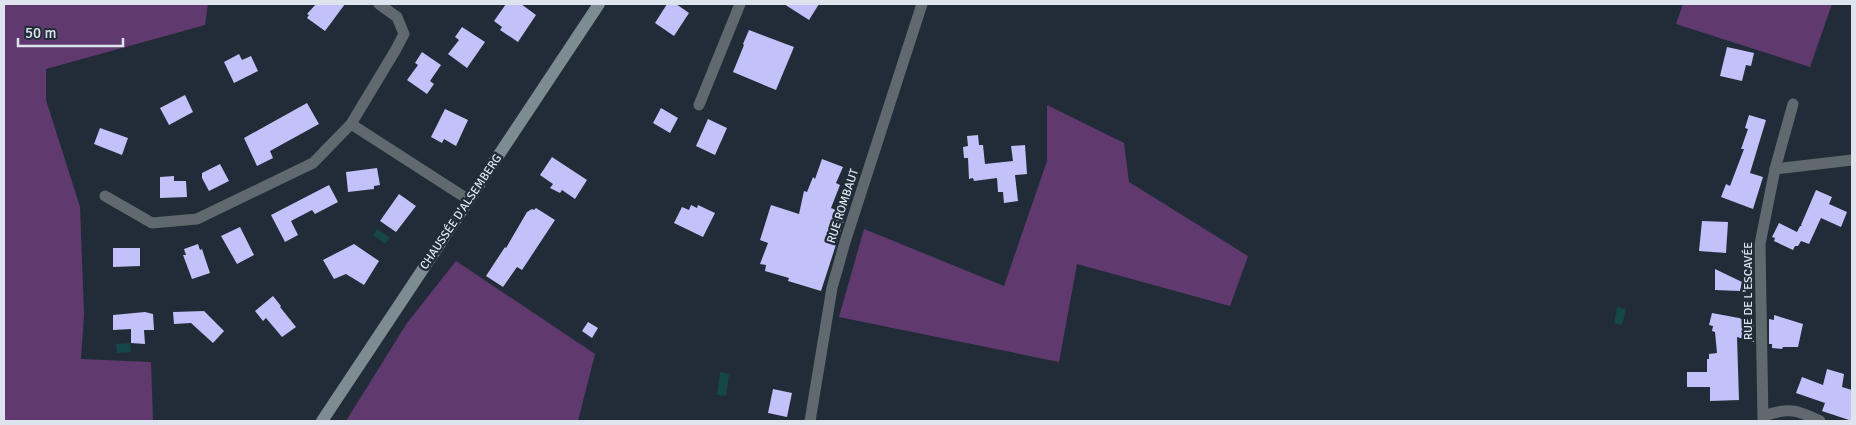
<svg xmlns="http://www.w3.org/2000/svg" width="1856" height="425" viewBox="0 0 1856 425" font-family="Signika,sans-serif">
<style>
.green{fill:#603a6f}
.water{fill:#164748}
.building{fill:#c3c1f9}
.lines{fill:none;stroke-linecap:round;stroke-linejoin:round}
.minor{stroke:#60696d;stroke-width:11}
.secondary{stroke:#7d8b92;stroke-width:12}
.labels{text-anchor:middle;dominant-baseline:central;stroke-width:5;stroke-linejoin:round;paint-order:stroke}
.street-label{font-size:12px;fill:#dde4ed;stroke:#222c39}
</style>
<rect width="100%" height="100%" fill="#222c39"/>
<g class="green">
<path d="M4,4h204l-3,21 -159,44v31l34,107 4,107 -3,45 70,3 2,59h-149z"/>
<path d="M1683,4h149l-22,63 -134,-43z"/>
<path d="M1047,105l77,38 5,39 119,74 -18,50 -153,-42 -18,98 -220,-45 25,-88 140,57 43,-125z"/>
<path d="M456,261l139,93 -17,67h-232l61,-98z"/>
</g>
<g class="water">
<path d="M377,229l13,9 -5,6 -12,-9z"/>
<path d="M1617,307l9,2 -4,16 -8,-2z"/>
<path d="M130,343l1,9 -14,1 -1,-9z"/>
<path d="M720,372l9,2 -3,22 -9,-1z"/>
</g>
<g class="building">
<path d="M316,4h29l-20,27 -18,-13 2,-3 -2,-1z"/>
<path d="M506,4h15l15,11 -18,27 -18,-12 2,-3 -8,-6z"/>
<path d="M667,4h9l13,9 -15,23 -19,-13z"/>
<path d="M784,4h35l-10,16z"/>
<path d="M462,27l23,15 -18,26 -19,-14 11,-14 -4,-3z"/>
<path d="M749,30l45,17 -18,43 -43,-18 11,-27 -1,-1z"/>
<path d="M1727,47l27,6 -3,13 -5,-1 -4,16 -22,-5z"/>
<path d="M422,52l19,13 -11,16 4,3 -7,10 -20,-14 11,-15 -3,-2z"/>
<path d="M239,54l3,6 9,-4 7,15 -24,12 -10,-21z"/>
<path d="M185,95l8,17 -24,13 -9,-17z"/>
<path d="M307,103l12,21 -49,27 3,7 -16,8 -13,-28z"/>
<path d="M661,108l17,10 -8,15 -17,-10z"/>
<path d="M445,109l23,11 -12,26 -12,-7 -2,4 -11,-6z"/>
<path d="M1749,115l17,5 -16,53 13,4 -10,32 -32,-12 5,-13 4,2 14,-37h-3l7,-20 -3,-1z"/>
<path d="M708,119l19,9 -12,27 -19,-9z"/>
<path d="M100,128l28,10 -6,17 -28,-11z"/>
<path d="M978,135l1,10h4l2,19 28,-3 -2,-15 14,-1 2,29 -12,1 3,26 -14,2 -1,-11h-5l-1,-14 -23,3 -1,-3 -4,1 -1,-21h-4l-1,-11 5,-1 -1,-10z"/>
<path d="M552,157l35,23 -12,19 -13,-9 -2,3 -10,-5 3,-4 -13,-9z"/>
<path d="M822,159l21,8 -7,16 4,2 -9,23 12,5 -3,6 4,1 -23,71 -33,-10 1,-3 -24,-7 1,-6 -6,-1 8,-21 -8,-3 11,-35 28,9 5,-23 3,1 6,-15 2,2z"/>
<path d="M220,164l9,17 -20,10 -7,-13v-5z"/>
<path d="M377,168l3,17 -6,1v3l-26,3 -2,-20z"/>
<path d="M174,176v5h12l1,16 -27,1v-21z"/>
<path d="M329,185l9,17 -23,12 -3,-4 -21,11 7,14 -13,7 -14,-27z"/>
<path d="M1816,190l16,7 -3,7 18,8 -6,15 -20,-9 -12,26 -8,-3 -3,5h-3l-2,4 -19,-9 1,-3 -3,-1 7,-14 18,9 3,-6h2l-1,-1z"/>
<path d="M399,194l17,12 -20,26 -16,-11z"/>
<path d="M691,205l6,3 1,-3 17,8 -12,24 -29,-14 8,-16 7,3z"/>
<path d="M536,208l19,12 -33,50 -5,-3 -14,20 -17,-11 19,-29 1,1 21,-36 5,-3 2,1z"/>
<path d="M1702,221l26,1 -2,31 -27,-2z"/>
<path d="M240,227l14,28 -17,9 -16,-28z"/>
<path d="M198,244l2,6 2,-1 8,24 -18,6 -9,-24h3l-2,-6z"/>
<path d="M354,244l25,17 -15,24 -18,-11 -12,5 -11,-19z"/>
<path d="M113,248h27v18l-27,1z"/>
<path d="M1715,269l27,13 -2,9 -25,-1z"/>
<path d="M273,296l8,10 -1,1 16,20 -14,10 -16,-19 -3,3 -8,-10z"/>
<path d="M204,311l20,20 -11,12 -22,-20 -17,1 -1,-12z"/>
<path d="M145,312l8,2 1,16h-10l1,14 -14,-1v-14l-18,1v-15z"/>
<path d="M1712,313l27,5 15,6v18l-17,-5 2,63 -29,1v-14h-23v-15h20v-13h2v-5l8,-1 -2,-21 -3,-1 1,-5 -4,-1z"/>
<path d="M1774,315l29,9 -5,23h-15l-1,2 -10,-1v-4h-3v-25l5,1z"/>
<path d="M588,322l10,6 -6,10 -10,-7z"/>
<path d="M1827,369l17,5 -2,13 10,3v31l-30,-10 3,-8 -29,-10 6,-16 21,8z"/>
<path d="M773,389l19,4 -5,24 -19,-4z"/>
</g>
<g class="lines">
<g class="minor">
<path d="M699,105l41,-101"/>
<path d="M351,124l118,76"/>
<path d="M1775,169l77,-9"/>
<path d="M105,196l47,27 45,-4 116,-56 38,-39 44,-73 9,-17 -7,-17 -18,-13"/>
<path d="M1764,416c25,-9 33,-6 56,5"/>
<path d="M810,421l22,-133 13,-46 77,-238"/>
<path d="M1763,421l-3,-177 15,-75 18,-65"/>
</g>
<path class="secondary" d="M322,421l277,-417"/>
</g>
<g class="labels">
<g class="street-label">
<text transform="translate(843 206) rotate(-72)">RUE ROMBAUT</text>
<text transform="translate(461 212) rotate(-56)">CHAUSSÉE D'ALSEMBERG</text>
<text transform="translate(1748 291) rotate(-90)">RUE DE L'ESCAVÉE</text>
</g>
</g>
<rect width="1856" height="425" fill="none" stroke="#dde4ed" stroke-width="10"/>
<path d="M18 38v8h105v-8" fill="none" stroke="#dde4ed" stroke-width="2.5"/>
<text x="25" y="38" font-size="15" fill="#dde4ed" stroke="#222c39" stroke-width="4" paint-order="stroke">50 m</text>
</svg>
